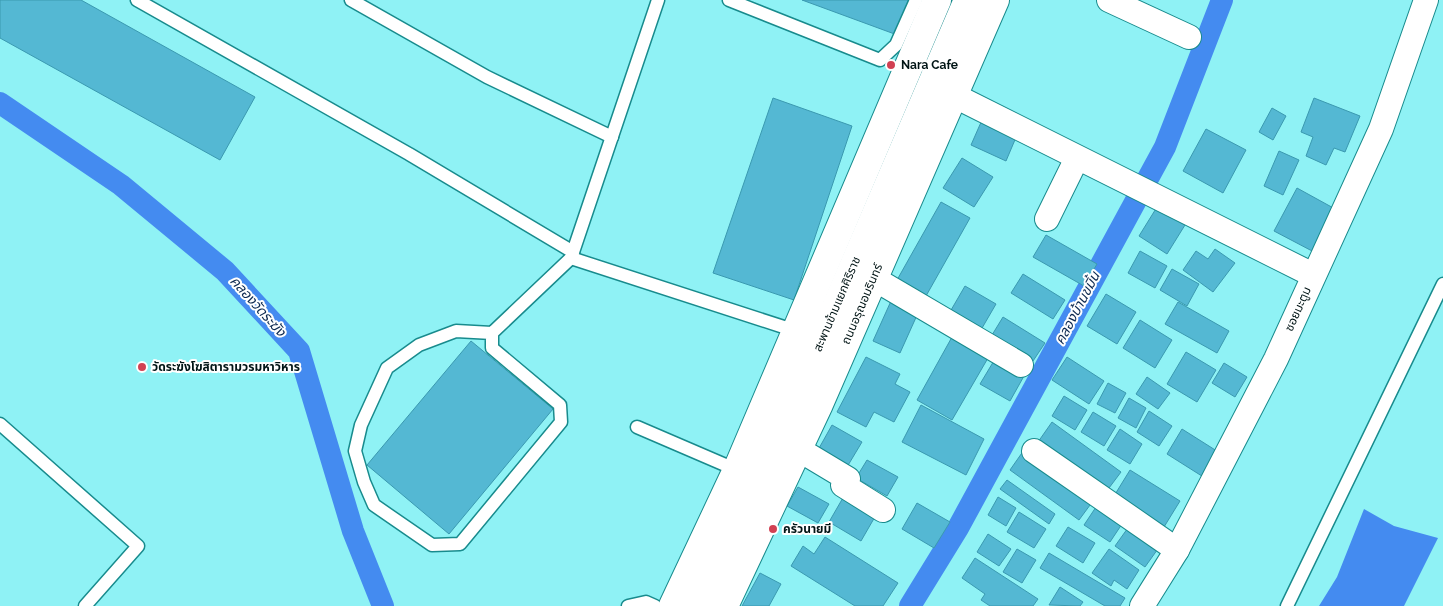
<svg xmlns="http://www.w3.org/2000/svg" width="1443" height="606" viewBox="0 0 1443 606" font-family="Raleway,'Noto Sans Thai',sans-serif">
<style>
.water{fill:#448bf0}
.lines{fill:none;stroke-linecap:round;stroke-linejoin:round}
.canal{stroke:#448bf0;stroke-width:22}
.building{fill:#54b8d3;stroke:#3a99b0}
.lane-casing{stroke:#188b8d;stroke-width:15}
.street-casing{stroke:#188b8d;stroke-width:26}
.secondary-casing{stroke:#188b8d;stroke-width:30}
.lane{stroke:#fff;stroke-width:12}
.street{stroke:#fff;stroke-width:24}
.secondary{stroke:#fff;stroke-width:28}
.poi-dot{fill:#d14153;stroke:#fff;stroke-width:2}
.labels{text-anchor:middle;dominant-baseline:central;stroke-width:4;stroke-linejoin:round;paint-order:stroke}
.poi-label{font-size:12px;font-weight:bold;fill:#011415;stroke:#fff;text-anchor:start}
.street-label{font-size:12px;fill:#011415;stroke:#fff}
.water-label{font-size:14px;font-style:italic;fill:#0d2950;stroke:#fff}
</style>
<rect width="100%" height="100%" fill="#8ff2f5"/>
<path class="water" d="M1364,509l30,17 44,12 -34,68h-85l18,-29z"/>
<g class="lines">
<g class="canal">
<path d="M0,103l121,82 104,86 74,80 54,180 30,75"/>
<path d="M910,606l48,-78 207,-381 57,-147"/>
</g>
</g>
<g class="building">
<path d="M0,0h81l174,97 -35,63 -220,-122z"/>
<path d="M802,0h111l-13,36z"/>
<path d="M773,98l79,28 -58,174 -81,-27z"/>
<path d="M1314,98l46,18 -15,36 -11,-4 -8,17 -20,-9 7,-19 -12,-5z"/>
<path d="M1272,108l14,8 -13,24 -14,-8z"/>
<path d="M982,120l35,15 -11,26 -35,-16z"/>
<path d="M1206,129l40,21 -23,43 -40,-22z"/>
<path d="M1279,151l20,9 -16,35 -19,-9z"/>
<path d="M962,158l31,19 -19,30 -31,-19z"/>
<path d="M1297,188l40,22 -23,42 -40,-21z"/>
<path d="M941,202l29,16 -44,78 -29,-16z"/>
<path d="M1157,207l28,18 -18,29 -28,-18z"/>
<path d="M1046,235l51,29 -13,22 -51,-29z"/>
<path d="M1215,249l20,14 -22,29 -30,-22 13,-19 12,8z"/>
<path d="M1140,251l27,15 -12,22 -27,-15z"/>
<path d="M1172,269l27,15 -12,22 -27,-16z"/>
<path d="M1023,274l42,26 -12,19 -42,-26z"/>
<path d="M965,286l31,18 -18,31 -31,-18z"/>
<path d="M1106,294l30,18 -19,32 -30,-18z"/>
<path d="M891,301l27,12 -18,40 -27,-12z"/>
<path d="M1178,302l51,29 -12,22 -52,-29z"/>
<path d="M1003,317l42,26 -12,18 -41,-26z"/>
<path d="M1140,320l32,20 -17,28 -32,-20z"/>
<path d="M952,337l36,21 -36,62 -35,-20z"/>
<path d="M471,341l82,68 -104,125 -82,-69z"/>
<path d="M1186,352l30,18 -19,32 -30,-18z"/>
<path d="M866,357l34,17 -5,10 15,8 -16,30 -20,-10 -8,15 -29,-15z"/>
<path d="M1067,357l37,24 -15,23 -37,-24z"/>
<path d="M995,359l29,17 -14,25 -30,-17z"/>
<path d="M1224,363l23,14 -12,20 -23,-14z"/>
<path d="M1147,377l23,16 -12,16 -22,-15z"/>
<path d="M1108,383l18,10 -11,20 -18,-9z"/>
<path d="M1064,396l23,14 -12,20 -23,-14z"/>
<path d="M1129,398l17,10 -10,20 -18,-10z"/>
<path d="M921,405l63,34 -18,36 -64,-33z"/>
<path d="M1149,411l23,15 -13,20 -22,-14z"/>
<path d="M1093,412l23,14 -12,20 -23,-14z"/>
<path d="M1052,422l69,50 -15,20 -68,-50z"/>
<path d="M832,425l30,17 -15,25 -29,-17z"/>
<path d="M1120,429l22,15 -12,20 -23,-14z"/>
<path d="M1182,429l38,24 -15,25 -38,-24z"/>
<path d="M1024,450l69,51 -14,19 -69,-50z"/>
<path d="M867,460l31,17 -11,19 -31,-18z"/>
<path d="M1130,470l50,31 -16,26 -50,-31z"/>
<path d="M1007,480l48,34 -6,10 -49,-35z"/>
<path d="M798,487l31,17 -11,19 -31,-17z"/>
<path d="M844,496l32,19 -15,26 -32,-19z"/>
<path d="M998,497l18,11 -10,18 -18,-11z"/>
<path d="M917,503l33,19 -16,26 -32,-19z"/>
<path d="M1098,504l26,17 -14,21 -26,-17z"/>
<path d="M1019,512l27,17 -12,19 -27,-16z"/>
<path d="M1130,525l30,21 -15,21 -30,-21z"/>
<path d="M1068,527l27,16 -12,20 -27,-17z"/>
<path d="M988,534l23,15 -12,17 -22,-14z"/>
<path d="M825,537l73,46 -15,23h-28l-64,-40 12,-20 11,8z"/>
<path d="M1017,549l19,11 -14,23 -19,-11z"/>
<path d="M1109,549l30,21 -12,19 -13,-9 -3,6 -19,-13z"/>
<path d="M1049,553l76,45 -5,8h-15l-65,-38z"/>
<path d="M975,558l63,41 -5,7h-43l-9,-6 4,-6 -23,-16z"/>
<path d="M760,573l21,11 -12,22h-27z"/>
<path d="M1060,587l23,15 -3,4 -31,-1z"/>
</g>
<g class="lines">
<g class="lane-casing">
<g id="lane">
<path d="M137,0l272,154 164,98"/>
<path d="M351,0l136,77 125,60"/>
<path d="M729,0l151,60 16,-15 20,-45"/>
<path d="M571,258l225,73"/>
<path d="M492,333l-36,-2 -37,14 -32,23 -26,57 -6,26 9,31 10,23 58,40 28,-1 101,-122 -1,-17 -68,-57v-15l79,-75 87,-258"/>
<path d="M0,424l138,122 -53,60"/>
<path d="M637,427l100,43"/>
<path d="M628,606l18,-4 9,4"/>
<path d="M1287,606l156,-322"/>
</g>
</g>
<g class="street-casing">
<g id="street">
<path d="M1109,0l80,37"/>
<path d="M953,95l360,180"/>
<path d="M1047,219l30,-61"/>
<path d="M873,278l148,87"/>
<path d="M798,449l50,30 -5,6 40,25"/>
<path d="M1034,451l143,99"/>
<path d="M1142,606l35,-56 99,-191 105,-230 45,-129"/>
</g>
</g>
<g class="secondary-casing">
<g id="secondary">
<path d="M673,606l64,-136 200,-470"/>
<path d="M701,606l113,-248 154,-358"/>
<path d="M724,606l95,-202 176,-404"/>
</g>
</g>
<use href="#lane" class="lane"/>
<use href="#street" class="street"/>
<use href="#secondary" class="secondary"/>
</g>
<g class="poi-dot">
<circle cx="891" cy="65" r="5"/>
<circle cx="142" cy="367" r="5"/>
<circle cx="773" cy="529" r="5"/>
</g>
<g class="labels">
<g class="poi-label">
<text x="901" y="65">Nara Cafe</text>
<text x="152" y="367">วัดระฆังโฆสิตารามวรมหาวิหาร</text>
<text x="783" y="529">ครัวนายมี</text>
</g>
<g class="street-label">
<text transform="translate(837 304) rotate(-67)">สะพานข้ามแยกศิริราช</text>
<text transform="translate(862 304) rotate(-67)">ถนนอรุณอมรินทร์</text>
<text transform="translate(1298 309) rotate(-66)">ซอยมะตูม</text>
</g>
<g class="water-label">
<text transform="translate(258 306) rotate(48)">คลองวัดระฆัง</text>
<text transform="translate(1077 308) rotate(-62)">คลองบ้านขมิ้น</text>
</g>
</g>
</svg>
